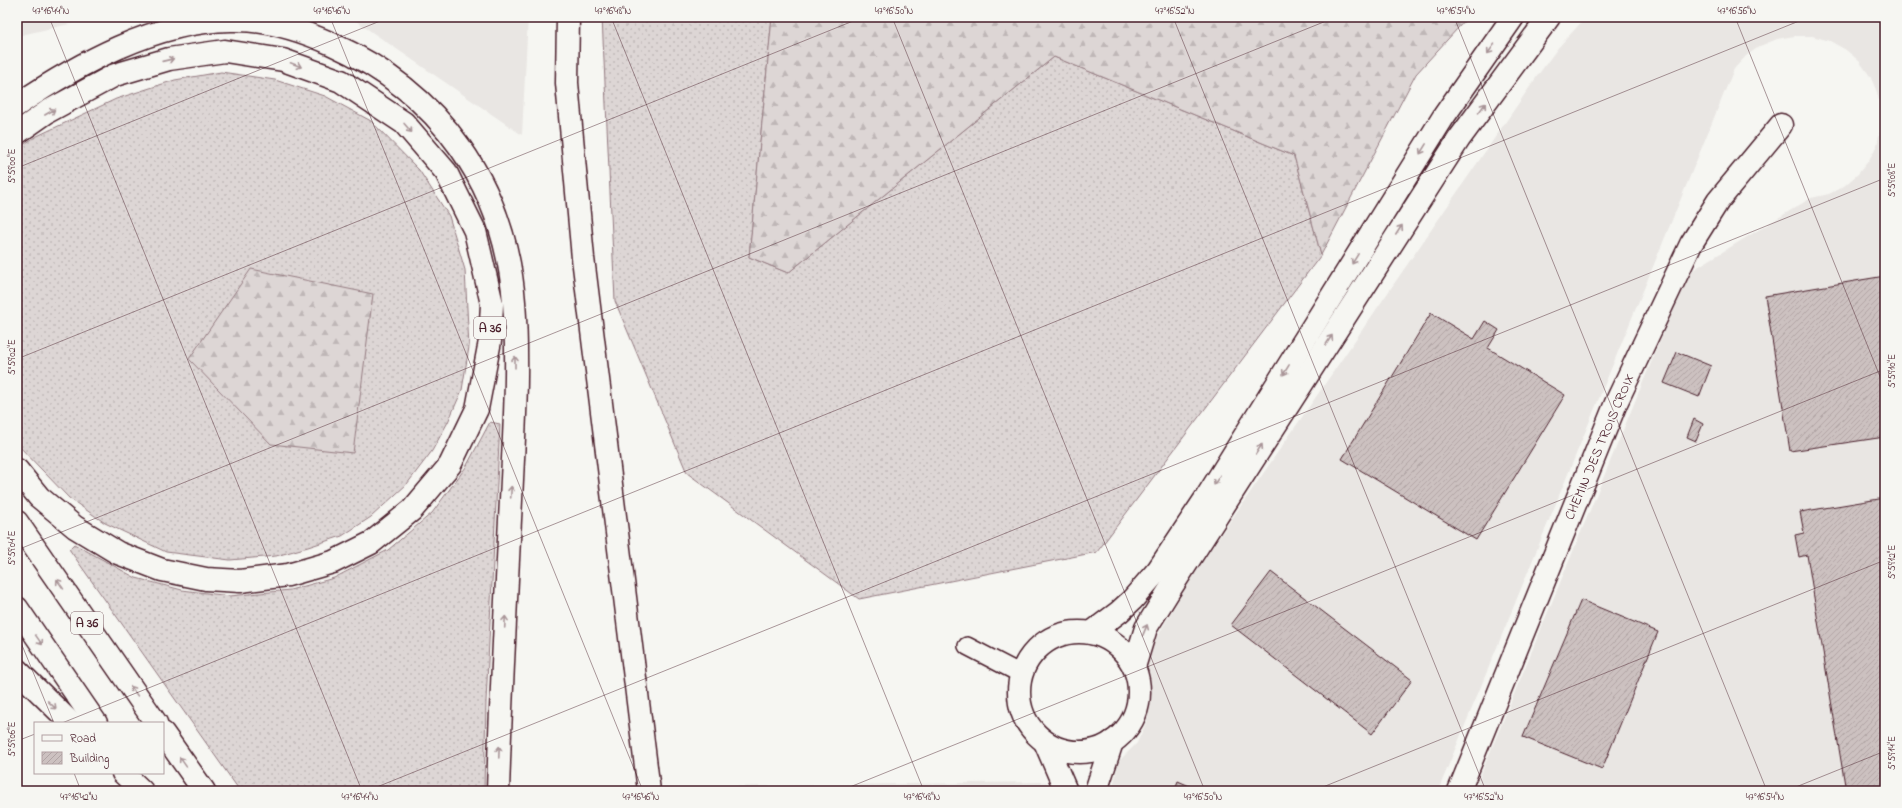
<svg xmlns="http://www.w3.org/2000/svg" width="1902" height="808" viewBox="0 0 1902 808" font-family="'Indie Flower',sans-serif">
<style>
.built{fill:#e9e6e3}
.grass{fill:url(#grass-dots);stroke:#947a80}
.forest{fill:url(#forest-firs);stroke:#947a80}
.building{fill:url(#building-hatch);stroke:#4a1f2b}
.lines{fill:none;stroke-linecap:round;stroke-linejoin:round}
.service-casing{stroke:#4a1f2b;stroke-width:20}
.minor-casing{stroke:#4a1f2b;stroke-width:25}
.secondary-casing{stroke:#4a1f2b;stroke-width:25}
.trunk-casing{stroke:#4a1f2b;stroke-width:25}
.motorway-casing{stroke:#4a1f2b;stroke-width:25}
.service{stroke:#f6f6f2;stroke-width:17}
.minor{stroke:#f6f6f2;stroke-width:22}
.secondary{stroke:#f6f6f2;stroke-width:22}
.trunk{stroke:#f6f6f2;stroke-width:22}
.motorway{stroke:#f6f6f2;stroke-width:22}
.oneway{stroke:#a99598}
.ticks{fill:none;stroke:#4a1f2b;stroke-width:1;stroke-opacity:0.45}
.labels{text-anchor:middle;dominant-baseline:central;stroke-width:3;stroke-linejoin:round;paint-order:stroke}
.shield{fill:#f6f6f2;stroke:#7e6067;stroke-width:1}
.shield-label{font-size:13px;font-weight:bold;fill:#4a1f2b}
.street-label{font-size:14px;fill:#4a1f2b;stroke:#f6f6f2}
.neatline{fill:none;stroke:#4a1f2b;stroke-width:1.5}
.ticks-label{font-size:10px;text-anchor:middle;fill:#4a1f2b}
</style>
<defs>
<pattern id="grass-dots" width="8" height="8" patternUnits="userSpaceOnUse"><rect width="8" height="8" fill="#ddd6d5"/><path d="M2 2h.1M6 6h.1" fill="none" stroke="#bfb7b7" stroke-width="1.8" stroke-linecap="round"/></pattern>
<pattern id="forest-firs" width="22" height="20" patternUnits="userSpaceOnUse"><rect width="22" height="20" fill="#ddd6d5"/><path d="M5 1l3.5 6h-7zM16 11l3.5 6h-7z" fill="#bfb7b7"/></pattern>
<pattern id="building-hatch" width="6" height="6" patternUnits="userSpaceOnUse"><rect width="6" height="6" fill="#ccc1c0"/><path d="M-1 1l2-2M0 6l6-6M5 7l2-2" fill="none" stroke="#b1a5a5"/></pattern>
</defs>
<rect width="100%" height="100%" fill="#f6f6f2"/>
<filter id="ink" filterUnits="userSpaceOnUse"><feTurbulence type="fractalNoise" baseFrequency=".025" numOctaves="2"/><feDisplacementMap in="SourceGraphic" scale="8" xChannelSelector="R" yChannelSelector="G"/><feConvolveMatrix kernelMatrix="1 2 1 2 8 2 1 2 1" color-interpolation-filters="sRGB"/></filter>
<g filter="url(#ink)">
<g class="built">
<path d="M17,17h83l-83,19z"/>
<path d="M350,17h178l-6,118z"/>
<path d="M1586,17h299v774h-411l214,-518 123,-75 18,-4 15,-8 14,-12 11,-14 8,-15 4,-18v-18l-4,-17 -7,-16 -11,-15 -13,-11 -16,-9 -18,-5h-17l-18,3 -17,7 -14,10 -12,13 -296,722h-326l7,-30 18,-18 10,-22 3,-30 -3,-24 9,-28 33,-58 349,-506 19,-26z"/>
<path d="M1047,782l1,9h-340l-1,-4z"/>
</g>
<g class="grass">
<path d="M602,17h170l-23,240 39,16 266,-216 240,99 27,99 -224,297 -238,47 -172,-126 -72,-172z"/>
<path d="M221,72l54,8 50,16 46,25 48,49 30,46 16,54 4,77 -7,43 -14,32 -16,29 -25,33 -36,33 -29,19 -34,11 -32,9 -46,4 -64,-8 -61,-29 -36,-25 -52,-54v-295l18,-12 81,-38 59,-19z"/>
<path d="M490,422l10,2 -14,277 -2,90h-244l-171,-242 5,-5 62,34 46,12 48,6 60,-6 44,-12 54,-28 44,-37 34,-46z"/>
</g>
<g class="forest">
<path d="M772,17h696l-52,57 -95,181 -27,-99 -240,-99 -266,216 -39,-16z"/>
<path d="M251,269l122,25 -20,159 -82,-9 -82,-85z"/>
</g>
<g class="building">
<path d="M1885,276v161l-95,14 -25,-155z"/>
<path d="M1431,313l43,26 11,-18 14,9 -11,18 77,47 -89,145 -134,-81z"/>
<path d="M1677,352l34,14 -12,31 -35,-14z"/>
<path d="M1694,419l9,5 -7,17 -9,-4z"/>
<path d="M1885,498v293h-39l-39,-236 -8,2 -4,-22 9,-2 -4,-21z"/>
<path d="M1271,572l141,108 -40,54 -141,-109z"/>
<path d="M1581,600l77,32 -56,137 -79,-32z"/>
<path d="M1178,781l23,10h-27z"/>
</g>
<g class="lines">
<g class="service-casing">
<path id="service" d="M967,646l54,28"/>
</g>
<g class="minor-casing">
<path id="minor" d="M1459,791l157,-388 75,-159 27,-43 63,-76"/>
</g>
<g class="secondary-casing">
<g id="secondary">
<path d="M568,17l-1,66 16,175 66,533"/>
<circle cx="1079" cy="692" r="60"/>
<path d="M1045,742l21,49"/>
<path d="M1096,791l16,-49"/>
</g>
</g>
<g class="trunk-casing">
<g id="trunk">
<path d="M1091,633l28,-21 13,-12 26,-30 48,-72 238,-382 69,-99"/>
<path d="M1134,667l12,-39 21,-34 292,-455 90,-122"/>
</g>
</g>
<g class="motorway-casing">
<g id="motorway">
<path d="M17,105c61,-41 138,-84 214,-85 34,-1 70,10 101,24 107,48 173,140 182,258 5,65 0,132 -3,198 -5,97 -10,194 -13,291"/>
<path d="M17,133l30,-21 68,-37 54,-16 56,-8 58,9 58,21 63,42 42,49 29,59 17,73 -2,37 -13,68 -27,56 -38,45 -41,33 -38,19 -45,13 -48,6 -34,-2 -44,-9 -44,-17 -43,-26 -36,-30 -22,-27"/>
<path d="M17,522l139,201"/>
<path d="M17,608l79,115"/>
<path d="M17,670l54,53"/>
<path d="M163,733l41,58"/>
<path d="M123,773l19,18"/>
</g>
</g>
<use href="#service" class="service"/>
<use href="#minor" class="minor"/>
<use href="#secondary" class="secondary"/>
<use href="#trunk" class="trunk"/>
<use href="#motorway" class="motorway"/>
</g>
<defs><path id="oneway-shaft" d="M-6 0H5M1.5-3L5.5 0L1.5 3" fill="none" stroke-width="1.6" stroke-linecap="round" stroke-linejoin="round"/></defs>
<g class="oneway">
<use href="#oneway-shaft" transform="translate(1491 49) rotate(126)"/>
<use href="#oneway-shaft" transform="translate(168 60) rotate(-13)"/>
<use href="#oneway-shaft" transform="translate(296 65) rotate(21)"/>
<use href="#oneway-shaft" transform="translate(1482 108) rotate(-54)"/>
<use href="#oneway-shaft" transform="translate(50 112) rotate(-30)"/>
<use href="#oneway-shaft" transform="translate(408 128) rotate(49)"/>
<use href="#oneway-shaft" transform="translate(1423 149) rotate(122)"/>
<use href="#oneway-shaft" transform="translate(1399 230) rotate(-57)"/>
<use href="#oneway-shaft" transform="translate(1355 259) rotate(122)"/>
<use href="#oneway-shaft" transform="translate(1329 340) rotate(-57)"/>
<use href="#oneway-shaft" transform="translate(515 362) rotate(-90)"/>
<use href="#oneway-shaft" transform="translate(1286 370) rotate(122)"/>
<use href="#oneway-shaft" transform="translate(1259 449) rotate(-57)"/>
<use href="#oneway-shaft" transform="translate(1217 480) rotate(122)"/>
<use href="#oneway-shaft" transform="translate(511 492) rotate(-87)"/>
<use href="#oneway-shaft" transform="translate(60 584) rotate(-125)"/>
<use href="#oneway-shaft" transform="translate(505 622) rotate(-87)"/>
<use href="#oneway-shaft" transform="translate(1145 630) rotate(-67)"/>
<use href="#oneway-shaft" transform="translate(39 640) rotate(55)"/>
<use href="#oneway-shaft" transform="translate(134 691) rotate(-125)"/>
<use href="#oneway-shaft" transform="translate(52 705) rotate(44)"/>
<use href="#oneway-shaft" transform="translate(499 752) rotate(-88)"/>
<use href="#oneway-shaft" transform="translate(183 762) rotate(-125)"/>
</g>
</g>
<path class="ticks" d="M49,17l313,774M330,17l313,774M611,17l313,774M892,17l313,774M1173,17l313,774M1454,17l313,774M1735,17l150,372M17,168l373,-151M17,359l846,-342M17,550l1319,-533M17,633l37,90M62,723l1747,-706M17,741l18,-7M74,773l7,18M367,791l1518,-613M840,791l1045,-422M1313,791l572,-231M1786,791l99,-40"/>
<g class="labels">
<g class="shield">
<rect x="474" y="317" width="32" height="22" rx="3"/>
<rect x="71" y="612" width="32" height="22" rx="3"/>
</g>
<g class="shield-label">
<text x="490" y="328">A 36</text>
<text x="87" y="623">A 36</text>
</g>
<g class="street-label">
<text transform="translate(1600 447) rotate(-67)">CHEMIN DES TROIS CROIX</text>
</g>
</g>
<rect width="1902" height="808" fill="none" stroke="#f6f6f2" stroke-width="44"/>
<rect x="34" y="722" width="130" height="52" fill="#f6f6f2" stroke="#b1a0a2"/>
<rect x="42" y="735" width="20" height="6" fill="#f6f6f2" stroke="#b1a0a2"/>
<text x="70" y="742" font-size="12" fill="#4a1f2b">Road</text>
<rect x="42" y="752" width="20" height="12" fill="url(#building-hatch)" stroke="#b1a0a2"/>
<text x="70" y="762" font-size="12" fill="#4a1f2b">Building</text>
<rect x="22" y="22" width="1858" height="764" class="neatline"/>
<g class="ticks-label">
<text x="51" y="14">47°16'44"N</text>
<text x="332" y="14">47°16'46"N</text>
<text x="613" y="14">47°16'48"N</text>
<text x="894" y="14">47°16'50"N</text>
<text x="1175" y="14">47°16'52"N</text>
<text x="1456" y="14">47°16'54"N</text>
<text x="1737" y="14">47°16'56"N</text>
<text transform="translate(11 166) rotate(-90)" y="4">5°59'00"E</text>
<text transform="translate(1891 180) rotate(-90)" y="4">5°59'08"E</text>
<text transform="translate(11 357) rotate(-90)" y="4">5°59'02"E</text>
<text transform="translate(1891 371) rotate(-90)" y="4">5°59'10"E</text>
<text transform="translate(11 548) rotate(-90)" y="4">5°59'04"E</text>
<text transform="translate(1891 562) rotate(-90)" y="4">5°59'12"E</text>
<text transform="translate(11 739) rotate(-90)" y="4">5°59'06"E</text>
<text transform="translate(1891 753) rotate(-90)" y="4">5°59'14"E</text>
<text x="79" y="800">47°16'42"N</text>
<text x="360" y="800">47°16'44"N</text>
<text x="641" y="800">47°16'46"N</text>
<text x="922" y="800">47°16'48"N</text>
<text x="1203" y="800">47°16'50"N</text>
<text x="1484" y="800">47°16'52"N</text>
<text x="1765" y="800">47°16'54"N</text>
</g>
</svg>
